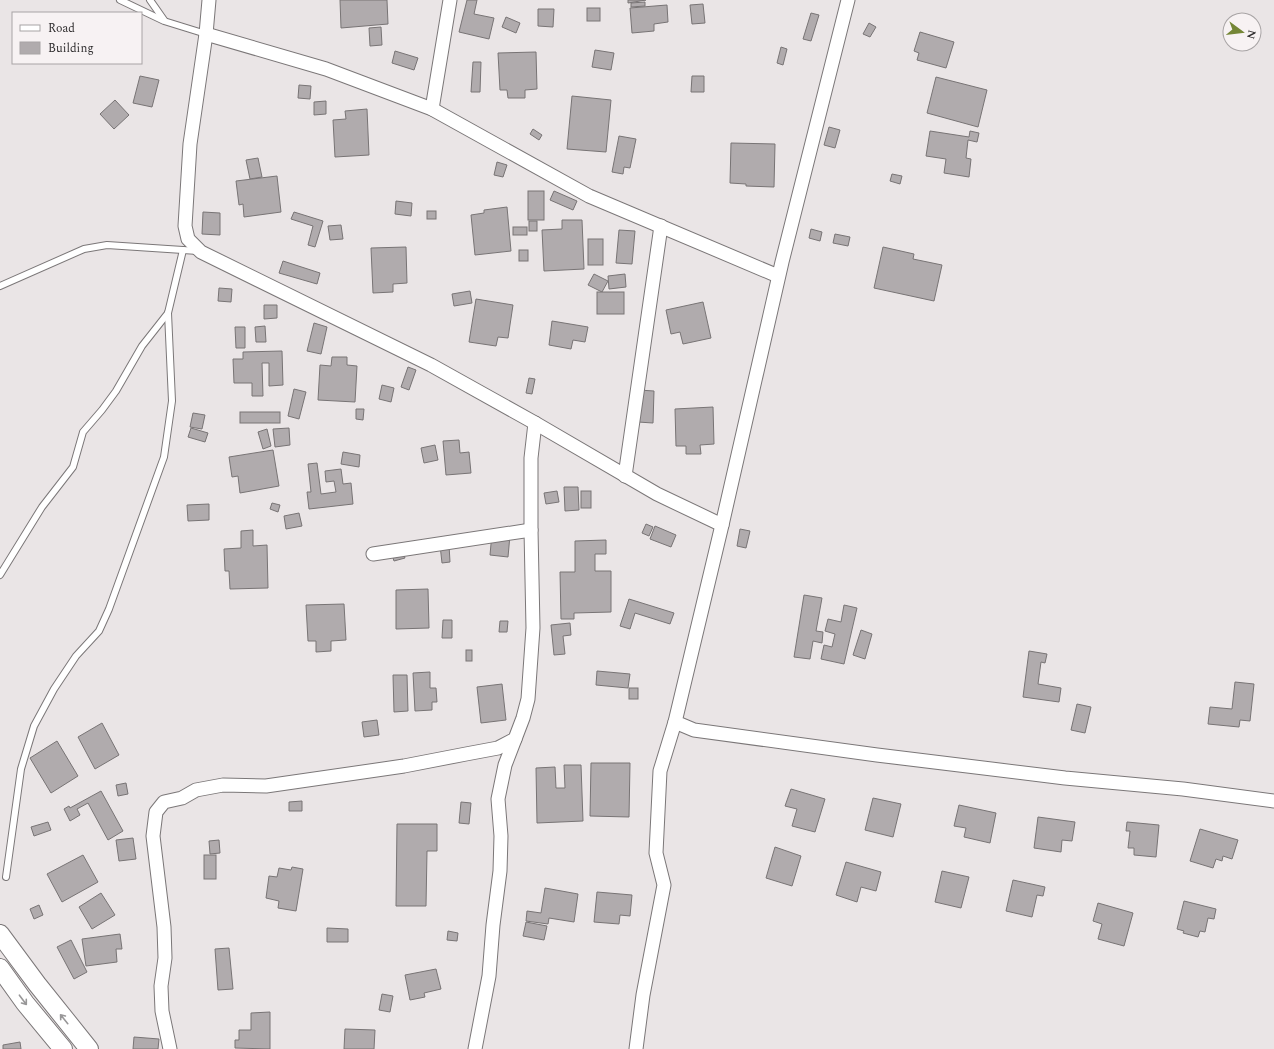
<svg xmlns="http://www.w3.org/2000/svg" width="1274" height="1049" viewBox="0 0 1274 1049" font-family="Spectral,serif">
<style>
.building{fill:#b0abad;stroke:#787475}
.lines{fill:none;stroke-linecap:round;stroke-linejoin:round}
.lane-casing{stroke:#7b7778;stroke-width:8}
.street-casing{stroke:#7b7778;stroke-width:15}
.secondary-casing{stroke:#7b7778;stroke-width:20}
.lane{stroke:#fff;stroke-width:6}
.street{stroke:#fff;stroke-width:13}
.secondary{stroke:#fff;stroke-width:18}
.oneway{stroke:#989798}
</style>
<rect width="100%" height="100%" fill="#eae5e6"/>
<g class="building">
<path d="M340,0h47l1,24 -47,4z"/>
<path d="M467,0h10l-3,14 20,4 -5,21 -30,-7z"/>
<path d="M628,0h18l-18,3z"/>
<path d="M645,2v4l-14,1v-4z"/>
<path d="M703,4l2,19 -13,1 -2,-19z"/>
<path d="M667,5l1,17 -14,2v7l-22,2 -2,-25z"/>
<rect x="587" y="8" width="13" height="13"/>
<path d="M538,9h16l-1,18 -15,-1z"/>
<path d="M811,13l8,2 -8,26 -8,-2z"/>
<path d="M506,17l14,6 -4,10 -14,-6z"/>
<path d="M869,23l7,4 -6,10 -7,-3z"/>
<path d="M381,27l1,18 -12,1 -1,-18z"/>
<path d="M920,32l34,10 -8,26 -29,-8 2,-7 -5,-2z"/>
<path d="M781,47l6,2 -4,16 -6,-2z"/>
<path d="M595,50l19,3 -3,17 -19,-3z"/>
<path d="M395,51l23,7 -4,12 -22,-7z"/>
<path d="M536,52l1,37 -12,1v8h-17l-1,-8h-7l-2,-37z"/>
<path d="M473,62h8l-1,30h-9z"/>
<path d="M140,76l19,4 -7,27 -19,-4z"/>
<path d="M692,76h12v16h-13z"/>
<path d="M936,77l51,13 -9,37 -51,-14z"/>
<path d="M299,85l12,1 -1,13 -12,-1z"/>
<path d="M572,96l39,4 -5,52 -39,-3z"/>
<path d="M115,100l14,15 -15,14 -14,-15z"/>
<path d="M326,101v13l-12,1v-13z"/>
<path d="M367,109l2,46 -34,2 -2,-37 13,-1 -1,-8z"/>
<path d="M829,127l11,3 -5,18 -11,-3z"/>
<path d="M533,129l9,6 -3,5 -9,-6z"/>
<path d="M930,131l39,6 1,-6 9,2 -2,9 -9,-2 -2,18 5,1 -2,18 -25,-4 2,-14 -20,-3z"/>
<path d="M619,136l17,3 -6,29 -6,-1 -1,7 -11,-2z"/>
<path d="M731,143l44,1 -1,43 -28,-1v-2l-16,-1z"/>
<path d="M258,158l4,19 -12,2 -4,-19z"/>
<path d="M497,162l10,3 -4,12 -9,-2z"/>
<path d="M892,174l10,2 -2,8 -10,-3z"/>
<path d="M277,176l4,36 -37,5 -1,-13 -4,1 -3,-24z"/>
<rect x="528" y="191" width="16" height="29"/>
<path d="M554,191l23,10 -4,9 -23,-10z"/>
<path d="M396,201l16,2 -1,13 -16,-2z"/>
<path d="M507,207l4,44 -36,4 -4,-40 13,-2v-3z"/>
<rect x="427" y="211" width="9" height="8"/>
<path d="M203,212l17,1v22l-18,-1z"/>
<path d="M294,212l29,9 -8,26 -7,-2 5,-19 -22,-7z"/>
<path d="M562,220h20l2,49 -40,2 -2,-41 20,-1z"/>
<rect x="529" y="221" width="8" height="10"/>
<path d="M341,225l2,14 -13,1 -2,-14z"/>
<rect x="513" y="227" width="14" height="8"/>
<path d="M811,229l11,3 -2,9 -11,-3z"/>
<path d="M619,230l16,1 -3,33 -16,-1z"/>
<path d="M835,234l15,3 -2,9 -15,-3z"/>
<rect x="588" y="239" width="15" height="26"/>
<path d="M406,247l1,36 -14,1v8l-20,1 -2,-45z"/>
<path d="M883,247l31,7 -1,5 29,6 -8,36 -60,-13z"/>
<rect x="519" y="250" width="9" height="11"/>
<path d="M283,261l37,12 -3,11 -38,-11z"/>
<path d="M594,274l14,7 -6,11 -14,-7z"/>
<path d="M625,274l1,13 -17,2 -1,-13z"/>
<path d="M219,288l13,1 -1,13 -13,-1z"/>
<path d="M470,291l2,12 -18,3 -2,-12z"/>
<rect x="597" y="292" width="27" height="22"/>
<path d="M476,299l37,6 -5,33 -10,-1 -2,9 -27,-4z"/>
<path d="M703,302l8,36 -28,6 -3,-12 -9,2 -5,-24z"/>
<path d="M264,305h13v13l-13,1z"/>
<path d="M552,321l36,6 -3,15 -12,-2 -2,9 -22,-4z"/>
<path d="M314,323l13,4 -6,27 -14,-3z"/>
<path d="M265,326l1,16h-10l-1,-15z"/>
<path d="M235,327h10v21h-9z"/>
<path d="M282,351l1,34 -14,1v-23h-7l1,33h-11v-13h-18l-1,-24h10v-7z"/>
<path d="M332,357h15v8l10,1 -2,36 -37,-2 2,-35 11,1z"/>
<path d="M408,367l8,3 -7,20 -8,-3z"/>
<path d="M529,378l6,1 -3,15 -6,-1z"/>
<path d="M382,385l12,3 -3,14 -12,-3z"/>
<path d="M294,389l12,3 -7,27 -11,-3z"/>
<path d="M639,390l15,1 -1,32 -15,-1z"/>
<path d="M713,407l1,37 -14,1 1,9h-15v-8h-10l-1,-37z"/>
<path d="M356,409h8l-1,11 -7,-1z"/>
<rect x="240" y="412" width="40" height="11"/>
<path d="M193,413l12,2 -3,14 -12,-2z"/>
<path d="M191,428l17,5 -3,9 -17,-5z"/>
<path d="M289,428l1,17 -15,2 -2,-18z"/>
<path d="M267,429l4,17 -8,3 -5,-17z"/>
<path d="M459,440l1,13 9,-1 2,21 -25,2 -3,-34z"/>
<path d="M435,445l3,15 -14,3 -3,-15z"/>
<path d="M273,450l6,36 -39,7 -2,-17 -6,1 -3,-20z"/>
<path d="M343,452l17,3 -1,12 -18,-3z"/>
<path d="M317,463l4,31 15,-2 -2,-11 -8,1 -1,-11 16,-2 2,15 8,-1 2,21 -44,5 -2,-17h4l-3,-28z"/>
<path d="M564,487h14l1,23 -14,1z"/>
<path d="M557,491l2,11 -13,2 -2,-11z"/>
<rect x="581" y="491" width="10" height="17"/>
<path d="M272,503l8,2 -2,7 -8,-3z"/>
<path d="M209,504v16l-21,1 -1,-16z"/>
<path d="M299,513l3,13 -16,3 -2,-13z"/>
<path d="M646,524l7,3 -4,9 -7,-3z"/>
<path d="M655,526l21,9 -5,12 -21,-8z"/>
<path d="M740,529l10,2 -4,17 -9,-2z"/>
<path d="M253,530v16l14,-1 1,43 -38,1 -1,-18h-4l-1,-22 17,-1v-17z"/>
<path d="M492,533l18,2 -2,22 -18,-2z"/>
<path d="M606,540v14h-11v17h16v41l-37,1v6h-13l-1,-47h15v-31z"/>
<path d="M440,545h9l1,17 -8,1z"/>
<path d="M403,552l2,6 -11,3 -2,-6z"/>
<path d="M428,589l1,39 -33,1v-39z"/>
<path d="M804,595l18,3 -6,33 7,1 -1,11 -9,-2 -3,18 -16,-2z"/>
<path d="M629,599l45,14 -4,11 -35,-11 -5,16 -10,-3z"/>
<path d="M344,604l2,36 -15,1v10l-15,1v-11h-8l-2,-36z"/>
<path d="M844,605l13,3 -13,56 -23,-5 3,-14 8,2 3,-13 -10,-3 3,-12 13,3z"/>
<path d="M443,620h9v18h-10z"/>
<path d="M500,621h8l-1,11h-8z"/>
<path d="M570,623l1,12 -8,1 2,18 -11,1 -3,-30z"/>
<path d="M861,630l11,4 -7,25 -12,-4z"/>
<rect x="466" y="650" width="6" height="11"/>
<path d="M1029,651l18,3 -2,9 -4,-1 -3,22 23,4 -2,14 -36,-5z"/>
<path d="M597,671l33,3 -2,14 -32,-3z"/>
<path d="M430,672v16h6l1,14h-5v8l-17,1 -2,-38z"/>
<path d="M393,675h14l1,36 -14,1z"/>
<path d="M1235,682l19,2 -4,37 -10,-1 -1,7 -31,-3 2,-17 22,2z"/>
<path d="M502,684l4,36 -25,3 -4,-36z"/>
<rect x="629" y="688" width="9" height="11"/>
<path d="M1077,704l14,3 -6,26 -14,-3z"/>
<path d="M377,720l2,15 -15,2 -2,-15z"/>
<path d="M102,723l17,32 -24,14 -17,-32z"/>
<path d="M57,741l21,35 -27,17 -21,-35z"/>
<path d="M591,763h39l-1,54 -39,-1z"/>
<path d="M564,765h17l2,56 -46,2 -1,-55 19,-1 1,21h9z"/>
<path d="M126,783l2,11 -10,2 -2,-11z"/>
<path d="M791,789l34,10 -10,33 -23,-6 5,-17 -12,-3z"/>
<path d="M101,791l22,40 -15,9 -20,-37 -11,6 3,6 -10,6 -6,-12 5,-3 1,2z"/>
<path d="M873,798l28,6 -8,33 -28,-7z"/>
<path d="M302,801v10h-13v-9z"/>
<path d="M461,802l10,1 -2,21 -10,-1z"/>
<path d="M959,805l37,8 -6,30 -26,-6 2,-9 -12,-2z"/>
<path d="M1038,817l37,5 -3,19 -10,-1 -1,12 -27,-4z"/>
<path d="M48,822l3,8 -17,6 -3,-9z"/>
<path d="M1127,822l32,3 -3,32 -22,-2v-7h-6l2,-17h-4z"/>
<path d="M397,824h40v27h-10l-1,55h-30z"/>
<path d="M1200,829l38,11 -6,19 -9,-3 -1,5 -6,-2 -3,9 -23,-7z"/>
<path d="M133,838l3,21 -17,2 -3,-21z"/>
<path d="M219,840l1,13 -10,1 -1,-13z"/>
<path d="M775,847l26,9 -9,30 -26,-8z"/>
<path d="M83,855l15,27 -36,20 -15,-28z"/>
<rect x="204" y="855" width="12" height="24"/>
<path d="M846,862l35,10 -5,19 -15,-4 -4,15 -21,-7z"/>
<path d="M292,867l11,2 -7,42 -18,-3 1,-7 -13,-3 3,-22 8,1 2,-9 12,2z"/>
<path d="M942,871l27,6 -8,31 -26,-6z"/>
<path d="M1013,880l32,7 -2,9 -6,-1 -5,22 -26,-6z"/>
<path d="M545,888l33,6 -4,28 -25,-4 -1,6 -22,-3 1,-10 14,2z"/>
<path d="M597,892l35,3 -2,21 -10,-1 -1,9 -25,-2z"/>
<path d="M101,893l14,22 -23,14 -13,-22z"/>
<path d="M1184,901l32,8 -2,10 -6,-1 -3,14 -5,-1 -2,6 -15,-4 1,-2 -7,-2z"/>
<path d="M1098,903l35,10 -9,33 -26,-7 4,-15 -9,-3z"/>
<path d="M39,905l4,10 -9,4 -4,-10z"/>
<path d="M526,922l21,4 -3,14 -21,-4z"/>
<path d="M327,928l21,1v13h-21z"/>
<path d="M448,931l10,2 -1,8 -10,-1z"/>
<path d="M120,934l2,15h-6l1,13 -31,4 -4,-27z"/>
<path d="M71,940l16,32 -13,7 -17,-32z"/>
<path d="M229,948l4,41 -15,1 -3,-41z"/>
<path d="M436,969l5,20 -17,4 1,4 -15,3 -5,-25z"/>
<path d="M382,994l11,2 -3,16 -11,-2z"/>
<path d="M270,1012v37l-35,-1v-8h4v-10h12v-17z"/>
<path d="M345,1029l30,1 -1,19h-30z"/>
<path d="M134,1037l25,2 -1,10h-25z"/>
<path d="M20,1042l1,7h-18v-4z"/>
</g>
<g class="lines">
<g class="lane-casing">
<g id="lane">
<path d="M120,0l44,21 42,13"/>
<path d="M150,0l14,20"/>
<path d="M0,286l84,-37 23,-4 91,6"/>
<path d="M0,575l42,-68 31,-40 10,-35 19,-22 14,-19 26,-45 26,-33 15,-63"/>
<path d="M6,877l15,-108 13,-43 20,-37 22,-33 23,-25 10,-22 55,-152 8,-56 -4,-88"/>
</g>
</g>
<g class="street-casing">
<g id="street">
<path d="M209,0l-3,34 -16,110 -5,82 3,13 13,13 230,113 104,58 122,71 65,31"/>
<path d="M848,0l-66,262 -60,263 -47,197 19,8 183,25 188,23 118,11 91,12"/>
<path d="M206,34l120,35 106,40 157,87 189,80"/>
<path d="M432,109l18,-109"/>
<path d="M625,476l36,-250"/>
<path d="M373,554l158,-24"/>
<path d="M170,1049l-8,-38 -1,-25 4,-28 -1,-31 -11,-91 3,-24 8,-10 18,-4 14,-8 27,-5 43,1 138,-20 62,-12 32,-6 17,-9 8,-21 5,-19 5,-71 -2,-98v-72l4,-35"/>
<path d="M475,1049l14,-73 4,-51 7,-54 1,-35 -3,-37 7,-34 10,-26"/>
<path d="M636,1049l7,-54 21,-110 -8,-32 4,-82 15,-49"/>
</g>
</g>
<g class="secondary-casing">
<g id="secondary">
<path d="M0,934l37,50 52,65"/>
<path d="M0,968l25,35 38,46"/>
</g>
</g>
<use href="#lane" class="lane"/>
<use href="#street" class="street"/>
<use href="#secondary" class="secondary"/>
</g>
<defs><path id="oneway-shaft" d="M-6 0H5M1.5-3L5.5 0L1.5 3" fill="none" stroke-width="1.6" stroke-linecap="round" stroke-linejoin="round"/></defs>
<g class="oneway">
<use href="#oneway-shaft" transform="translate(23 1000) rotate(53)"/>
<use href="#oneway-shaft" transform="translate(64 1019) rotate(-129)"/>
</g>
<rect x="12" y="12" width="130" height="52" fill="#f7f2f3" stroke="#a8a4a5"/>
<rect x="20" y="25" width="20" height="6" fill="#ffffff" stroke="#a8a4a5"/>
<text x="48" y="32" font-size="12" fill="#312f30">Road</text>
<rect x="20" y="42" width="20" height="12" fill="#b0abad" stroke="#a8a4a5"/>
<text x="48" y="52" font-size="12" fill="#312f30">Building</text>
<g transform="translate(1242 32) rotate(105)"><circle r="19" fill="#f7f2f3" stroke="#a8a4a5"/>
<path d="M0-3L7 15L0 10L-7 15Z" fill="#748636"/>
<text y="-6" font-size="11" font-weight="bold" text-anchor="middle" fill="#312f30">N</text>
</g>
</svg>
